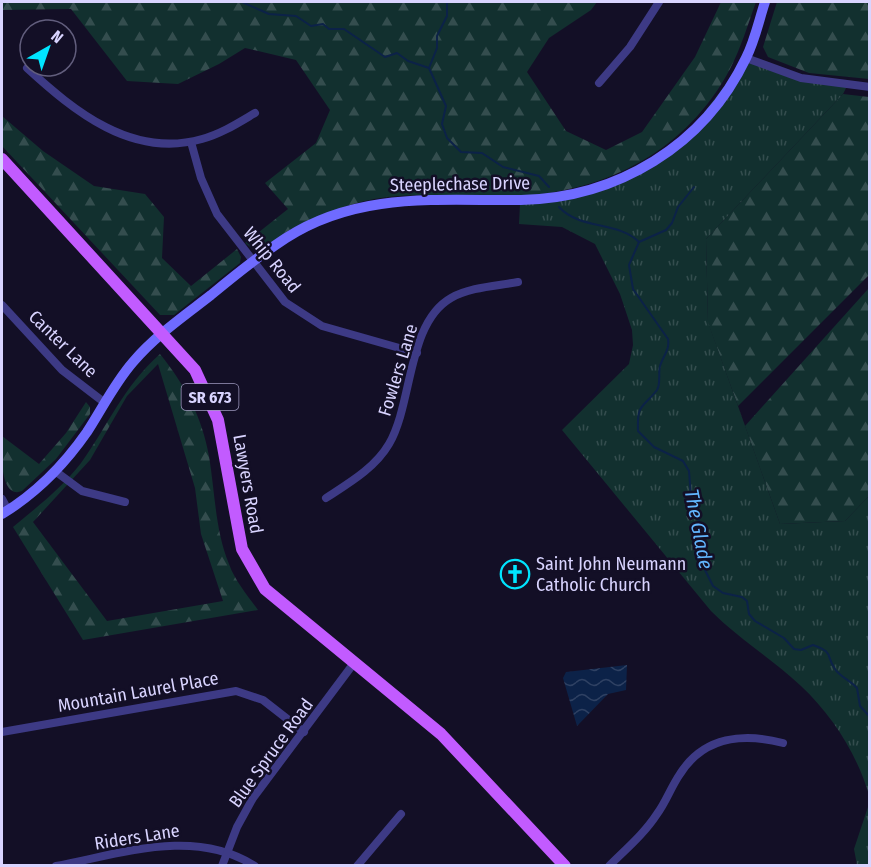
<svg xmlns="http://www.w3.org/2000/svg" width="871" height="867" viewBox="0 0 871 867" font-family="'Fira Sans Condensed',sans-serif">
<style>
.forest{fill:url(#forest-firs);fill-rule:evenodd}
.park{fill:url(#park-tufts)}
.water{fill:url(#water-waves)}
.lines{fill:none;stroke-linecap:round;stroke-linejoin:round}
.stream{stroke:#0c2248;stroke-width:2}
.street{stroke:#3d3a85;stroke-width:8}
.secondary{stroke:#6f6bff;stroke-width:10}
.primary{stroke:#c25bff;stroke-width:12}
.labels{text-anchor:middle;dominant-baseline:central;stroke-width:5;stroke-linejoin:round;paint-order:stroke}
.shield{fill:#130f26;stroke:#9e99be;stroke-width:1.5}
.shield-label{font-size:16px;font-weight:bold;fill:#d9d4ff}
.street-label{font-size:18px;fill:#d9d4ff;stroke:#130f26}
.poi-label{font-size:18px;fill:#d9d4ff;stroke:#130f26;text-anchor:start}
.water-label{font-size:20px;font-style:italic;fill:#62b6ff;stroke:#130f26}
</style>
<defs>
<pattern id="forest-firs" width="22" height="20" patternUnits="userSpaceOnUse" patternTransform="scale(1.5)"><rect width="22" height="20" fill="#12302f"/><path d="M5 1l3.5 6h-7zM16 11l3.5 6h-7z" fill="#344d4e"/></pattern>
<pattern id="park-tufts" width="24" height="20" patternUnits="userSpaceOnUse" patternTransform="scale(1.5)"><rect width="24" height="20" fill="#12302f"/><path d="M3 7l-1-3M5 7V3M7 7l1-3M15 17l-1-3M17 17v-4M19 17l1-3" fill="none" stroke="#344d4e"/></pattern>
<pattern id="water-waves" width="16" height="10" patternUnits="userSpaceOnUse" patternTransform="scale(1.5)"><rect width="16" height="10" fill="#0c2248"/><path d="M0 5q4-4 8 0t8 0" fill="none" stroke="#2f4163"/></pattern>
</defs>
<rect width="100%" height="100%" fill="#130f26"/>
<g class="forest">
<path d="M2,2h595l-6,8 -42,28 -22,34 39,59 40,19 36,-18 53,-75 26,-55h35c-8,22 -15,46 -26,67 -43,81 -122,122 -211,127 -49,2 -96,-5 -145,3 -27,5 -56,17 -81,29 -13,7 -24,20 -39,22l-9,-7 43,-34 -23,-26 51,-40 14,-33 -34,-50 -51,-12 -26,16 -41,20 -51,-3 -56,-72 -69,1z"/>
<path d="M777,2h92v77l-60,-6 -41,-16 -5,-10z"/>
<path d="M843,94l26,3v178l-131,131 -30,-83 -2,-84z"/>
<path d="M2,116l41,35 51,35 51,8 19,23 -2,41 29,28 46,-37 4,8 -1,6 -66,52h-14l-158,-169z"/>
<path d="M869,288v208l-24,25 -65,3 -35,-98z"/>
<path d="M160,354c25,31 42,63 49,102 6,36 6,74 20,108 6,17 19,32 29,46l-175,30 -70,-113c24,-20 49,-39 68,-64 28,-39 42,-76 79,-109zM158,364l37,124 6,46 22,67 -116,20 -74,-99 57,-62 37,-64z"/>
<path d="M86,402l4,5v7l-34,45 -34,32c-22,9 -21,-38 -20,-55l37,28 27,-31z"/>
</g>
<g class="park">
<path d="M746,58l34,13 68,13 -5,10 -137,145 2,83 72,202 65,-3 24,-25v299c-12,-41 -37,-80 -68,-109 -29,-27 -62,-47 -90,-75l-149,-181 67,-66 4,-19 -1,-15 -12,-36 -25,-50 -33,-17 -43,-3 1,-19 66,-13 96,-51z"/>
<path d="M869,804v61h-12l-3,-16z"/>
</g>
<path class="water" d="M627,665l-1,25 -18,4 -31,32 -14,-48 3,-6z"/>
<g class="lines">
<g class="stream">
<path d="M242,2l27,12 27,2 15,10 12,-2 6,5h15l41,28 12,-4 11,8 21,7 17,38 -4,18 5,14 14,14 21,1 21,14 36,9 10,11"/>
<path d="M429,68l8,-20v-12l10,-20v-14"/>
<path d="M559,207c21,23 59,14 80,35"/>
<path d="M639,242l-10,23 4,24 35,50c2,11 -5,17 -8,27 -2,7 1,18 -3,24 -15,19 -20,13 -19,41l16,16 29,14 6,10 2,27 14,40 -3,26 11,22 10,7 19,4 5,4 2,13 6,7 29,17 10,11 7,1 12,-5c22,8 12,10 22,24 4,7 16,12 22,19l3,18 10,11"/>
<path d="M639,242l27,-12 6,-7 6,-16 16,-20"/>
</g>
<g class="street">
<path d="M746,58l55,20 69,9"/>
<path d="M27,68c47,43 105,91 175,71 19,-5 36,-16 53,-26"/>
<path d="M599,83l31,-36 29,-45"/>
<path d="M191,142l10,36 16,36 68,88 37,24 95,27"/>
<path d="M2,305l60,65 43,33"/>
<path d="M55,471l27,20 43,11"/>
<path d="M326,498c23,-15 49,-30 63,-54 24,-41 18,-121 62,-146 19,-11 46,-12 67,-16"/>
<path d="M2,499l6,11"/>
<path d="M2,732l234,-41 27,9 41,32"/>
<path d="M56,866c65,-12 138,-39 199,0"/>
<path d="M222,866l15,-39 16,-29 101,-135"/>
<path d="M357,866l44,-52"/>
<path d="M609,866c17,-17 35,-32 48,-52 9,-12 14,-27 23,-40 24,-38 64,-41 103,-31"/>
</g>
<path class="secondary" d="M2,514c33,-20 62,-49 85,-82 15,-23 27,-48 46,-70 22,-26 51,-46 78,-67 24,-20 49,-40 75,-57 73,-47 153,-37 235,-38 96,-2 183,-54 225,-142 9,-18 13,-38 19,-56"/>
<path class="primary" d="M2,159l193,211 23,50 24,129 23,40 176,145 124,132"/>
</g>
<defs>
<g id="church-ring" transform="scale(1.5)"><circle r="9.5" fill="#130f26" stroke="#00e5ff" stroke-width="1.5"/><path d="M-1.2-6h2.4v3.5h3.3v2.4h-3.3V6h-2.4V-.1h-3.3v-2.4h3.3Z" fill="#00e5ff"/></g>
</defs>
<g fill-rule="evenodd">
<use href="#church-ring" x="515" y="574"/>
</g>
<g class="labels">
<rect class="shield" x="181.5" y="384" width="57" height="26" rx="4.5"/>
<g class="shield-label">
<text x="210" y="397">SR 673</text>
</g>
<g class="street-label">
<text transform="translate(460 184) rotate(-1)">Steeplechase Drive</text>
<text transform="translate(272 260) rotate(51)">Whip Road</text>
<text transform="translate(63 344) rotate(44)">Canter Lane</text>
<text transform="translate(398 370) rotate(-73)">Fowlers Lane</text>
<text transform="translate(248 484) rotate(80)">Lawyers Road</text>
<text transform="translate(138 692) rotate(-10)">Mountain Laurel Place</text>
<text transform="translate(271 753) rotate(-54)">Blue Spruce Road</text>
<text transform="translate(137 837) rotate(-9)">Riders Lane</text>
</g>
<g class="poi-label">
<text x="536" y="564">Saint John Neumann<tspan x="536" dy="21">Catholic Church</tspan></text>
</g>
<g class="water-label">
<text transform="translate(699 529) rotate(79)">The Glade</text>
</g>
</g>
<rect width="871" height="867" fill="none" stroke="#d9d4ff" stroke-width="6"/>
<g transform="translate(48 48) rotate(40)"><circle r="28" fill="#130f26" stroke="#625e7d" stroke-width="1.5"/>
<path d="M0-4.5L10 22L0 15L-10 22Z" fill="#00e5ff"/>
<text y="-9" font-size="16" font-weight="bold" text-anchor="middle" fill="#d9d4ff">N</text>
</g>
</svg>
